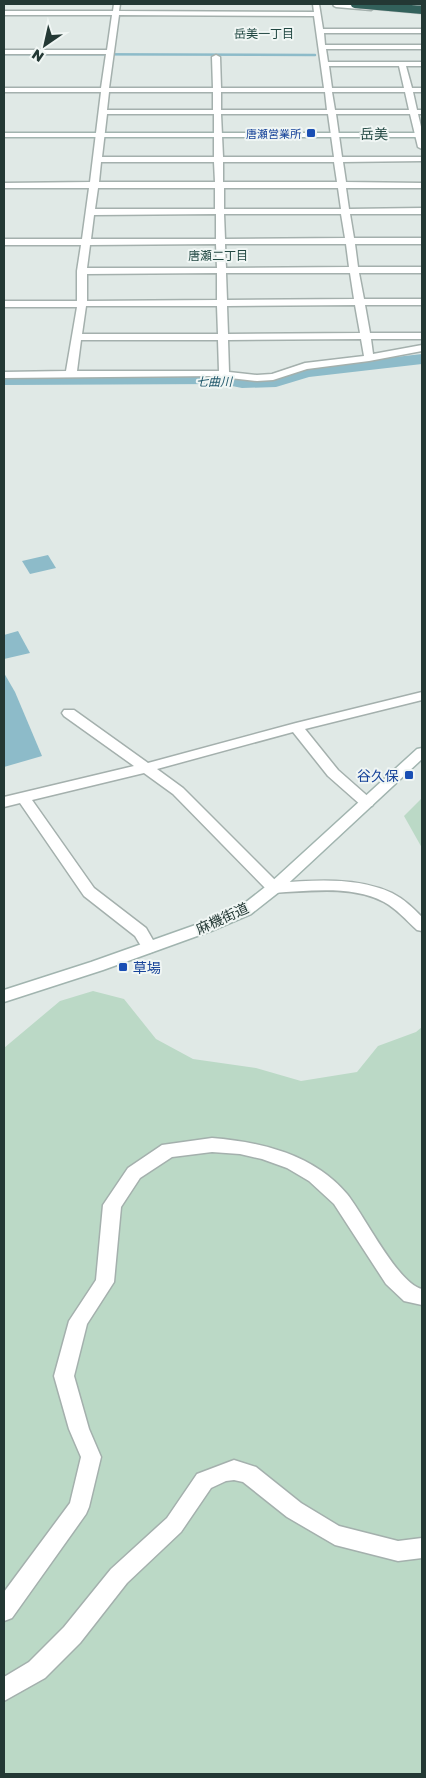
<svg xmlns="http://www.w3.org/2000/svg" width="426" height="1778" viewBox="0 0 426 1778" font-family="'Golos Text','Noto Sans JP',sans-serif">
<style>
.green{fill:#bbd9c6}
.water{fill:#8dbbc9}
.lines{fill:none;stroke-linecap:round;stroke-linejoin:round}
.stream{stroke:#8dbbc9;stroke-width:2.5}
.river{fill:#8dbbc9;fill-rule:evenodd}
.street-casing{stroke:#a4b0ad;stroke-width:3}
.secondary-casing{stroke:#a1b4af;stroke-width:3}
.highway-casing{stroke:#bdc3c2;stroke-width:3}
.street{fill:#fff;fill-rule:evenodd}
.secondary{fill:#fff;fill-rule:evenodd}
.highway{fill:#32615b;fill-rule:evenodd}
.highway-bridge-casing{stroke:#bdc3c2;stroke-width:9;stroke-linecap:butt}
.highway-bridge{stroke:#32615b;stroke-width:8}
.transit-dot{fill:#1a4fb4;stroke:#f0f6f4;stroke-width:2}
.labels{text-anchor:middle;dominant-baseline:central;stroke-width:4;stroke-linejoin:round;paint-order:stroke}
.far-transit-label{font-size:11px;fill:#164399;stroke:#f0f6f4;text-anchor:end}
.far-neighbourhood-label{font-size:12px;fill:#214842;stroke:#f0f6f4}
.far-water-label{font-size:12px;font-style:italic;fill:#235a6d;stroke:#f0f6f4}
.far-quarter-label{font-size:14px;fill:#214842;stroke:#f0f6f4}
.transit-label{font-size:14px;fill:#164399;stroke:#f0f6f4;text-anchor:end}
.street-label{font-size:14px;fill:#233834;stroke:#f0f6f4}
</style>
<rect width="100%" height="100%" fill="#e0e9e6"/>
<g class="green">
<path d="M422,798v50l-18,-32z"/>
<path d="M93,991l31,8 32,40 37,20 63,9 45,13 56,-9 21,-26 38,-14 6,-5v747h-418v-726l56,-47z"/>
</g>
<g class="water">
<path d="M48,555l8,13 -26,6 -8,-13z"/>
<path d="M18,631l12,22 -26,6v-24z"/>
<path d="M4,673l11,19 27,64 -38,11z"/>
</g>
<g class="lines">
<path class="stream" d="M4,54l311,1"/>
<path class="river" d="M422,354v10l-113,13 -33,10 -34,1 -20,-4 -218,1v-10l218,-1 20,4 32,-1 33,-10z"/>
<g class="street-casing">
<g id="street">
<path d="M114,4h6l-1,7 195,1 -1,-8h6l4,25h99v4h-98l1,12h97v4h-96l2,13h94v4h-16l6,22h10v4h-9l4,18h5v4h-4l4,17v18l-4,-2 -8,-33h-74l6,43h80v4l-79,1 3,20 76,1v5h-76l3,21 73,-1v6h-72l4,24h68v6h-67l3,23h64v6h-63l5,26h58v6h-57l5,28h52v6h-51l2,15 49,-9v6l-53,10 -62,8 -34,11 -16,1 -44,-5 -209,2v-6l62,-1 11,-64h-73v-6h73v-30l4,-26h-77v-6h78l7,-51h-85v-5l86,-1 11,-90h-97v-4h97l5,-34h-102v-4h103l5,-35h-108v-4h109zM119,15l195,1 10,72h-103l-1,-31 -4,-2 -4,2 1,31h-104zM329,66h70l5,22h-72zM109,92h104v18h-106zM221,92h104l2,18h-106zM332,92h73l4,18h-74zM107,114h107v43h-112zM221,114h107l6,43h-111zM101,162h113l1,20h-116zM223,162h111l3,20h-114zM98,188h117v21h-120zM224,188h114l3,21h-117zM216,214v25h-125l3,-24zM224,214h117l4,24 -120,1zM216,244l1,24h-130l3,-23zM225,244h121l3,23 -123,1zM217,273v27l-130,1v-27zM226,273h124l4,26 -127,1zM355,305l5,28 -132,1 -1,-28zM86,306h131l1,28h-136zM361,339l3,17 -59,7 -33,11 -15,1 -28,-3 -1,-32zM81,340h137l1,31h-142z"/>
<path d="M333,4l38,2 3,2 -3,2 -35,-3 -2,-1z"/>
<path d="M422,692v8l-117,29 33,41 34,30 2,3 -2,3h-10l-34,-30 -35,-44 -136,37 26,19 95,95c36,-3 80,-6 114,10 12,6 21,15 30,24v14l-5,-1c-11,-10 -20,-21 -33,-28 -31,-17 -76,-11 -110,-9l-5,-1 -96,-98 -29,-21 -112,27 62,88 52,40 11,19 -3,4 -5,2 -5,-2 -9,-15 -51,-40 -64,-93 -16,4v-10l130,-31 -70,-50 -2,-3 2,-3h10l74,53 148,-40z"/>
<path d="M212,1138c49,4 101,16 135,56 17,21 51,90 75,95v16l-18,-4 -18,-17 -52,-80 -25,-23 -22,-13 -25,-9 -22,-5 -28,-2 -40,5 -32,21 -19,29 -7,75 -27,42 -13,52 15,53 12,28 -12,50 -3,7 -74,104 -8,3v-29l66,-89 11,-46 -12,-28 -15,-53 15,-55 27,-41 7,-75 25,-37 34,-23z"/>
<path d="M234,1460l22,7 45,36 38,23 59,15 24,-3v20l-24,3 -63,-16 -48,-28 -44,-35 -9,-2 -8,1 -15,7 -30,44 -54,51 -47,60 -35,35 -41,23v-24l25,-15 35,-35 47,-58 56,-51 30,-44z"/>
</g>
</g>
<g class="secondary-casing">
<g id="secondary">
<rect x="4" y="133" width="418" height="4"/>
<path d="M422,748v11l-143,133 -28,22 -40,17 -108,39 -99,32v-12l87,-28 110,-39 40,-17 28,-22 148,-135z"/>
</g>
</g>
<g class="highway-casing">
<path id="highway" d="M410,4h12v3l-11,-2z"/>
</g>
<use href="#street" class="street"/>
<use href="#secondary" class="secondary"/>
<use href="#highway" class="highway"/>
<g class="highway-bridge-casing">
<path id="highway-bridge" d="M355,4l67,6"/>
</g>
<use href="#highway-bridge" class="highway-bridge"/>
</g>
<g class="transit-dot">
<rect x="306" y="128" width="10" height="10" rx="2.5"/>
<rect x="404" y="770" width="10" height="10" rx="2.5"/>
<rect x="118" y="962" width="10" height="10" rx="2.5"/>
</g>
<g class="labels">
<g class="far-transit-label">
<text x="301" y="133">唐瀬営業所</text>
</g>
<g class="far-neighbourhood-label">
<text x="264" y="33">岳美一丁目</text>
<text x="218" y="255">唐瀬二丁目</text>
</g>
<g class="far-water-label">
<text x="214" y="381">七曲川</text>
</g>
<g class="far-quarter-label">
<text x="374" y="133">岳美</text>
</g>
<g class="transit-label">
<text x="399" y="775">谷久保</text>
<text x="133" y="967" text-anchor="start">草場</text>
</g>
<g class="street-label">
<text transform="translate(222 918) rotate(-24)">麻機街道</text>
</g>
</g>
<rect width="426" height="1778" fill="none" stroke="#233834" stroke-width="10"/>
<g transform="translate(45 45) rotate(214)" stroke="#f0f6f4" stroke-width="4" paint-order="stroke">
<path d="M0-4L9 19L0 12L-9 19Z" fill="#233834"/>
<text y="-8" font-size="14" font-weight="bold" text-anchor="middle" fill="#233834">N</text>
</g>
</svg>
